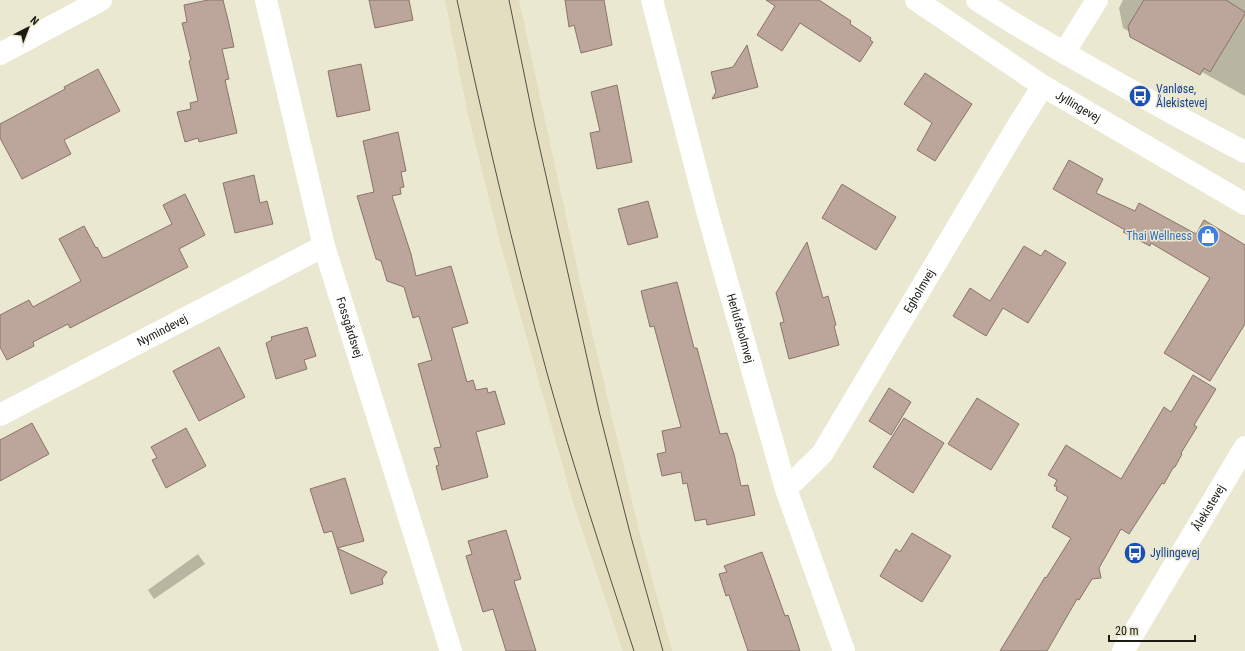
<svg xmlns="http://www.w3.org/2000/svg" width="1245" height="651" viewBox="0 0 1245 651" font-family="'Roboto Condensed',sans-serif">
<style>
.built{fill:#e3dec0}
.green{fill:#b8b5a0}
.building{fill:#bca69b;stroke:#89746a}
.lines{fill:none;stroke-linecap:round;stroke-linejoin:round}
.minor{stroke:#fff;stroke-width:22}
.tertiary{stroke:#fff;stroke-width:22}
.tram{stroke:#535145;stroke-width:1}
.labels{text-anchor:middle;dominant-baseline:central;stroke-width:3;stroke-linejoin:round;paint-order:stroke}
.transit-label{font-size:12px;fill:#164399;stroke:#ebe8d1;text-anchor:start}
.street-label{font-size:12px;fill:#1c1b13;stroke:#ebe8d1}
.shop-label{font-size:12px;fill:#366cbe;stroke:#ebe8d1;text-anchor:end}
</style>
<rect width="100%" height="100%" fill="#ebe8d1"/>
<path class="built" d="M445,0h74l62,286 59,249 32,116h-49l-49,-145 -73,-260 -33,-131z"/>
<g class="green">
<path d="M1123,0h122v96l-122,-68 -4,-20z"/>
<path d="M198,554l7,10 -51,35 -6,-9z"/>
</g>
<g class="building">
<path d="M208,0h15l6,24 5,23 -12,2 7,30 -4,1 12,53 -38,9 -1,-4 -13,4 -8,-30 14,-3 -1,-6 8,-2 -9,-40 2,-1 -9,-37 5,-1 -3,-17z"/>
<path d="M369,0h40l4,20 -38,8z"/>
<path d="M565,0h39l8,45 -31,8 -7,-28 -5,2z"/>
<path d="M766,0h53l32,21 -1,3 21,14 -1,2 3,2 -13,20 -60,-39 -18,28 -25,-16 18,-29z"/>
<path d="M1144,0h82l19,12v2l-35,58 -6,-4 -4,7 -70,-38 -2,-11z"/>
<path d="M747,45l11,42 -46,12 4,-7 -5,-20 22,-5z"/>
<path d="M361,64l9,46 -33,7 -9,-46z"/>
<path d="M98,69l22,42 -56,29 7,14 -49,25 -22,-41v-14l65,-35 -1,-2z"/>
<path d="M925,73l47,31 -37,57 -18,-11 15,-27 -28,-19z"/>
<path d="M617,85l15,77 -35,7 -7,-36 10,-2 -9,-39z"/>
<path d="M398,132l8,39 -5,1 3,15 -4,1 1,6 -9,2 19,58 5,22 35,-10 17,57 -16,5 15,54 6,-2 3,10 11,-2 1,5 7,-2 10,33 -29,8 12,45 -46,13 -6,-24 3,-1 -5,-17 7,-1 -23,-83 14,-4 -13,-44 -6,2 -9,-31 -17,-6 -6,-20 -5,-2 -19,-63 17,-4 -11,-51z"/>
<path d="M1069,160l34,19 -7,14 39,18 4,-8 57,31 8,-14 41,25v79l-35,57 -46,-28 46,-75 -59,-35 -1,3 -27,-14 2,-2 -72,-41z"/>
<path d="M254,175l6,28 7,-2 6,23 -38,9 -12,-50z"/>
<path d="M842,184l54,33 -20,33 -54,-32z"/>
<path d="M185,194l20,41 -26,14 9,18 -118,61 -2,-4 -35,18 1,4 -27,14 -7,-13v-32l29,-15 4,7 48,-26 -22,-42 25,-13 12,22 1,-1 6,11 4,-1 65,-33 -9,-19z"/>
<path d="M648,201l10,36 -30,8 -10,-36z"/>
<path d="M807,242l16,56 5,-2 8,29 -2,1 5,19 -50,14 -9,-36 4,-1 -8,-29z"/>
<path d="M1024,246l17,10 4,-6 21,13 -38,60 -25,-15 -17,28 -33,-20 17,-28 20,13z"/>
<path d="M677,282l17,66h3l23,86 7,-1 7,21 7,32 7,-1 7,30 -48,10 -1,-6 -11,2 -8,-38 -4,1 -2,-12 -19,4 -5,-22 9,-2 -4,-21 19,-4 -27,-101 -4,1 -9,-36z"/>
<path d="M307,327l9,29 -12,4 3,9 -31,10 -10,-36 6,-3 -1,-3z"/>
<path d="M219,347l26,50 -46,24 -26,-50z"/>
<path d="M1193,375l23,14 -22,36 3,2 -16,26 1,1 -7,13 -2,1 -9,16 -2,-1 -33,51 -8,-5 -22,39 2,10 -9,1 -13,21 -2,-1 -30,52h-47l45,-74 1,1 25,-40 -19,-11 16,-30 -12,-7 1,-3 -3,-1 3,-6 -9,-5 18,-30 55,34 43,-72 7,5z"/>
<path d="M889,388l22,14 -20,33 -22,-14z"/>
<path d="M977,398l42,26 -28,46 -43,-26z"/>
<path d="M904,418l40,25 -31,50 -40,-26z"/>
<path d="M32,423l17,31 -49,27v-41z"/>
<path d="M186,428l20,38 -40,22 -14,-28 5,-2 -6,-11z"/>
<path d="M345,478l19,63 -27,7 50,24 -5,7 1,5 -32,10 -19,-63 -8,2 -14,-44z"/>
<path d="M506,530l15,49 -7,2 22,70h-30l-13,-42 -10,3 -17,-56 6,-2 -4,-13z"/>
<path d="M912,533l39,23 -29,46 -42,-26 16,-27 4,3z"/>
<path d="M762,552l23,64 3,-1 12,36h-52l-19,-56 -3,1 -7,-22 8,-2 -3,-6z"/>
</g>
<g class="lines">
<g class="minor">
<path id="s1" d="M266,0l58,246 127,405"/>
<path id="s2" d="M652,0l55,211 79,278 58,162"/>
<path d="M1064,53l33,-53"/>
<path d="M0,54l101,-54"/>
<path id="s3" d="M0,415l324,-169"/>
<path id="s4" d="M786,489l36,-35 195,-327 26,-41"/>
</g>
<g class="tertiary">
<path id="s5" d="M916,0l127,86 202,118"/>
<path d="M977,0c40,26 82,50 123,73 48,27 96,54 145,79"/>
<path id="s6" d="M1123,651l122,-204"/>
</g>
<g class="tram">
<path d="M457,0c27,125 56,249 90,373 26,93 57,186 87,278"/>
<path d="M509,0l26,127 64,284 32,126 32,114"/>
</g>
</g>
<defs>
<g id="bus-disc" transform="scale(1.15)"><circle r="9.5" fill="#1a4fb4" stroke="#ebe8d1"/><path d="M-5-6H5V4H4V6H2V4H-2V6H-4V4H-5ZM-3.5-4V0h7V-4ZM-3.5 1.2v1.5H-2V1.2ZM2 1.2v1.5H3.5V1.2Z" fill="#fff"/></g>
<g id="shop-disc" transform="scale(1.15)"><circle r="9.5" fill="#3f7fe0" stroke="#ebe8d1"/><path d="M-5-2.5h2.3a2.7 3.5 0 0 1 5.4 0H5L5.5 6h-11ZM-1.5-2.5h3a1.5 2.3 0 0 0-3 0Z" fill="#fff"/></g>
</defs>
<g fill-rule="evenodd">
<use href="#bus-disc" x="1140" y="96"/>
<use href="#shop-disc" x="1208" y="236"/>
<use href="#bus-disc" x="1135" y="553"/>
</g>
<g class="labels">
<g class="transit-label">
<text x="1156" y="89">Vanløse,<tspan x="1156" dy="14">Ålekistevej</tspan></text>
<text x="1150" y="553">Jyllingevej</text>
</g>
<g class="street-label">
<text stroke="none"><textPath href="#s5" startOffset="194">Jyllingevej</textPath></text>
<text stroke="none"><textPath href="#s4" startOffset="240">Egholmvej</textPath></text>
<text stroke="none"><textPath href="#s1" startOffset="338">Fossgårdsvej</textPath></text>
<text stroke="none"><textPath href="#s2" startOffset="340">Herlufsholmvej</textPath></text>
<text stroke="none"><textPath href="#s3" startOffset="183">Nymindevej</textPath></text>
<text stroke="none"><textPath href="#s6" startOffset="167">Ålekistevej</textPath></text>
</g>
<g class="shop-label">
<text x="1192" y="236">Thai Wellness</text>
</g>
</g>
<g transform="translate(28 28) rotate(42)" stroke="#ebe8d1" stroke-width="3" paint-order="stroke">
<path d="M0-3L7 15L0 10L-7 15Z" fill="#1c1b13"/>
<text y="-6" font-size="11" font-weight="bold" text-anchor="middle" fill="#1c1b13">N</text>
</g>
<path d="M1109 635v6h86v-6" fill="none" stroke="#1c1b13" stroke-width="2"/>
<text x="1115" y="635" font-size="12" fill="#1c1b13" stroke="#ebe8d1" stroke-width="3" paint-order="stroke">20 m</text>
</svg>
